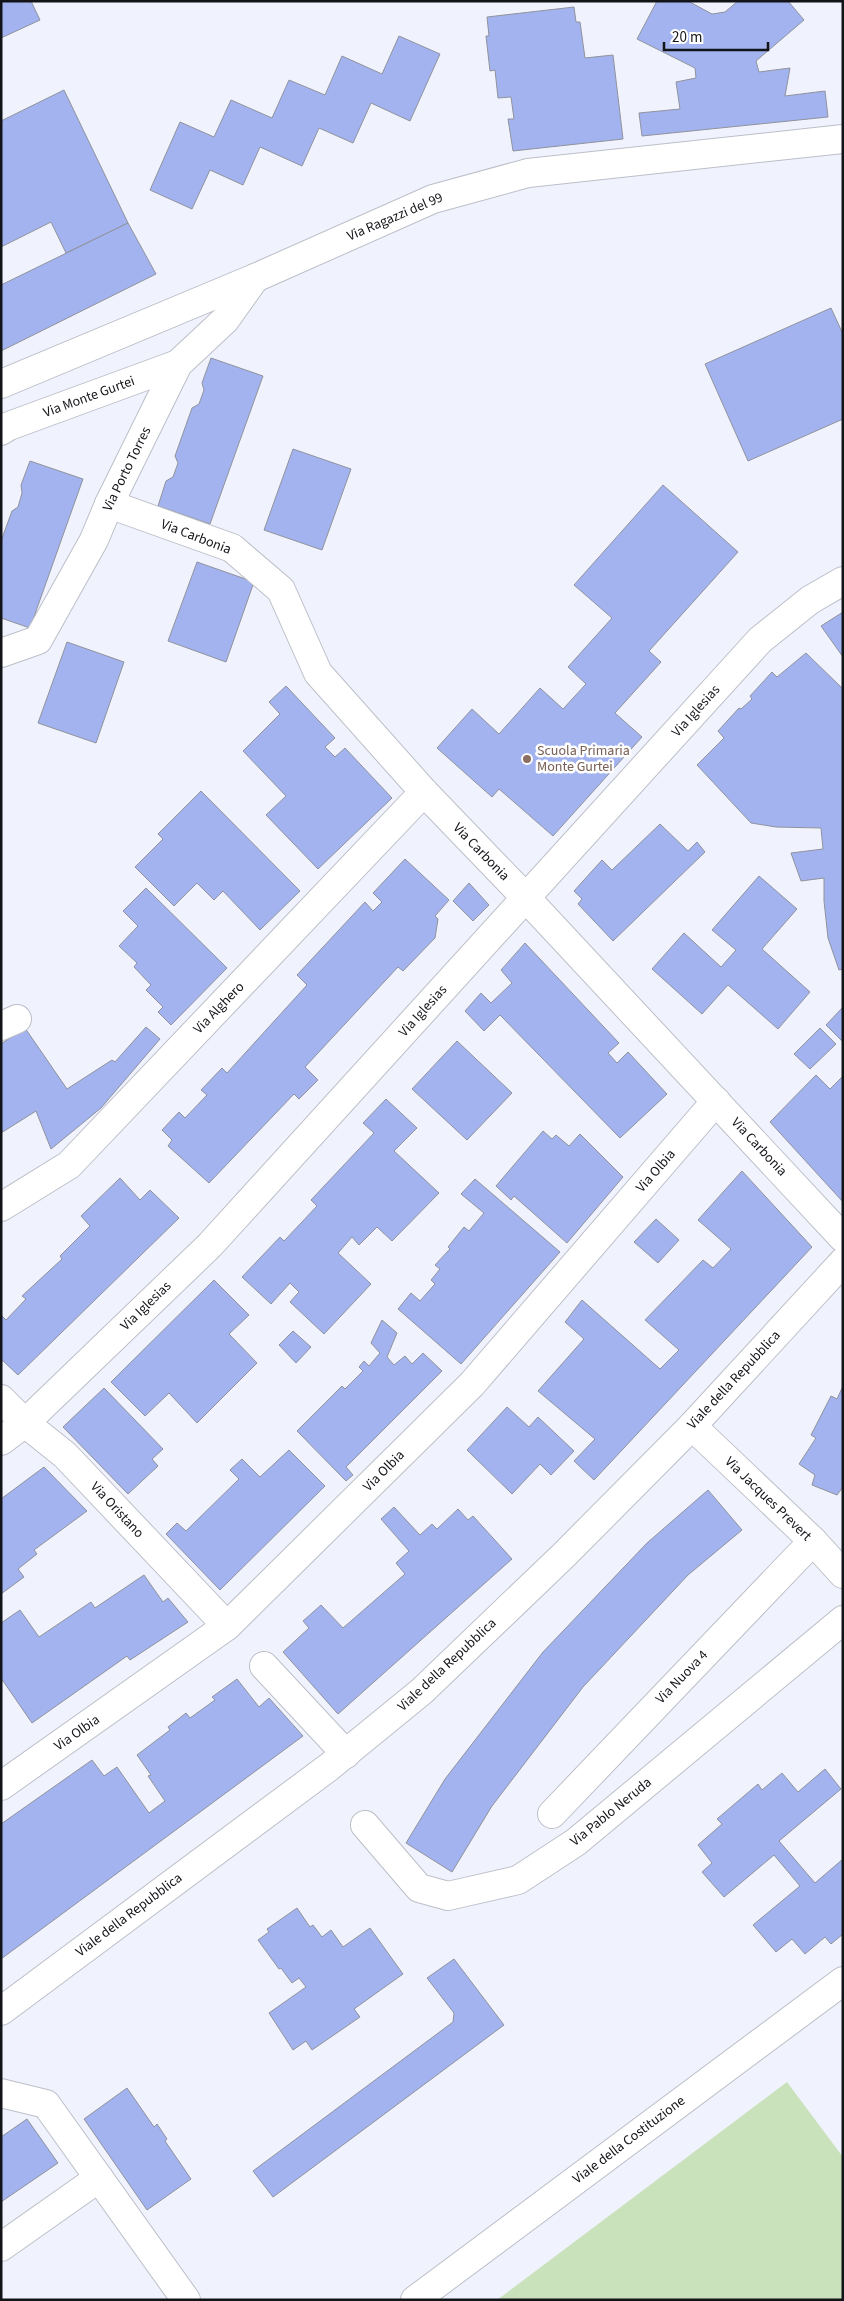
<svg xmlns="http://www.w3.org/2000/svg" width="844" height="2301" viewBox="0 0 844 2301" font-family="'Source Sans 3',sans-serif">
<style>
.green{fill:#cae2bc}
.building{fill:#a2b3f0;stroke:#90939c}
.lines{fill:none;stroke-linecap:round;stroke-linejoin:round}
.minor-casing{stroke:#bcbfc8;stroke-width:30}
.tertiary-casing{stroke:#bcbfc8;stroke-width:30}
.minor{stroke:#fff;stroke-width:28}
.tertiary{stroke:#fff;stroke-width:28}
.education-dot{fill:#8d6e63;stroke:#fff;stroke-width:2}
.labels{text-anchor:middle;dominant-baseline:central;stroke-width:5;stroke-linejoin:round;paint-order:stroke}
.street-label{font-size:14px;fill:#131418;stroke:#fff}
.education-label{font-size:14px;fill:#785e54;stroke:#fff;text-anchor:start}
</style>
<rect width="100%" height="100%" fill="#f0f3fd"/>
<path class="green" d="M787,2082l56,75v143h-346z"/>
<g class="building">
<path d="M1,1h30l9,19 -39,18z"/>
<path d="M657,1h31l24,13 13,-2 13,-11h50l16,19 -48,41 3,11 31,-4 -5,28 40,-5 3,26 -186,19 -3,-23 41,-4 -4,-27 20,-4 -1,-10 -58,-29z"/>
<path d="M574,7l2,15h4l5,36 28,-3 10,84 -110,12 -5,-32h6l-3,-22 -13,1 -3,-28 -5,1 -4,-35h3l-2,-19z"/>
<path d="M399,36l41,18 -30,67 -39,-18 -18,40 -34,-15 -17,38 -42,-19 -17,38 -33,-15 -18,39 -42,-19 30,-68 34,15 17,-37 41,18 17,-38 36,15 17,-39 40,18z"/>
<path d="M64,90l64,133 -62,30 -15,-31 -50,25v-126z"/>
<path d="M128,223l28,51 -155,77v-66z"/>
<path d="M831,308l12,26v85l-95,42 -43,-97z"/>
<path d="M211,358l52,18 -53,148 -52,-18 8,-25 7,-4 5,-14 -3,-7 17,-48 7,-4 5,-14 -2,-7z"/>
<path d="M293,449l58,20 -29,81 -58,-20z"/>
<path d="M30,461l53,18 -53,149 -29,-10v-77l11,-30 6,-4 4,-14 -1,-8z"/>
<path d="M663,485l75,67 -89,99 12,11 -46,51 27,24 -89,99 -54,-47 -7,8 -55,-49 35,-39 27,25 41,-46 23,21 23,-25 -18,-17 44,-49 -38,-33z"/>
<path d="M197,562l57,20 -28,80 -58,-21z"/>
<path d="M843,612v45l-22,-31z"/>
<path d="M67,642l57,20 -28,81 -58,-20z"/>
<path d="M806,653l37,36v280l-4,1 -11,-32 -4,-37v-23l-23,3 -10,-28 32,-4 -2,-21 -45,-1 -25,-4 -54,-58 27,-27 -6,-7 21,-23 2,1 11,-10 -2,-3 22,-24 5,5z"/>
<path d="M286,686l49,52 -10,9 10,10 10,-9 47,50 -74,71 -52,-54 20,-19 -43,-45 37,-37 -11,-12z"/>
<path d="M201,791l99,100 -40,39 -37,-39 -9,9 -17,-17 -23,23 -39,-39 28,-28 -5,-5z"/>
<path d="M660,824l28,27 9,-9 8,10 -92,89 -35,-37 4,-5 -8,-8 28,-31 10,10z"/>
<path d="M405,859l44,41 -14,16 3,3 -3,19 -32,33 -5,-4 -93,100 13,13 -19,19 -5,-5 -85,89 -41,-37 4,-6 -10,-10 17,-18 6,6 22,-23 -6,-5 21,-22 5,5 80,-88 -10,-10 68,-73 8,9 9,-9 -9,-9z"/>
<path d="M759,876l38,33 -35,40 48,43 -32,37 -50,-44 -26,29 -50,-45 32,-36 37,34 15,-17 -24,-20z"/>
<path d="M469,883l20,22 -16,16 -20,-20z"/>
<path d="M146,888l81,80 -56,57 -13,-13 5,-5 -17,-17 5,-5 -17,-18 3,-4 -18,-17 19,-20 -15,-15z"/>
<path d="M525,943l94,100 -11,10 9,10 11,-11 39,42 -47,44 -120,-123 -16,16 -19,-20 16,-18 10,10 21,-20 -11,-13z"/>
<path d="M843,1007v35l-17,-17z"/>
<path d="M146,1027l14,12 -59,69 -50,41 -15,-38 -35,22v-89l24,-16 42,61 45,-29 3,2z"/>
<path d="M820,1028l16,16 -26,25 -16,-15z"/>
<path d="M457,1041l55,52 -45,47 -55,-51z"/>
<path d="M816,1075l14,14 13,-13v126l-73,-80z"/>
<path d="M386,1099l31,29 -23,23 45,42 -47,48 -15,-14 -18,18 -7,-8 -14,16 33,31 -47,50 -34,-32 9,-10 -9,-9 -19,21 -29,-27 38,-40 4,4 33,-35 -6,-6 63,-67 -11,-10z"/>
<path d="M543,1131l9,8 4,-4 13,11 11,-12 43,43 -56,66 -53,-47 -3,4 -15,-14z"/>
<path d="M742,1171l70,76 -218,233 -20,-19 21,-22 -57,-48 46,-52 -19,-17 17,-22 78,69 19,-19 -34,-30 58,-60 10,8 18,-19 -33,-29z"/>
<path d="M120,1178l20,22 10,-10 29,28 -161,157 -17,-16v-44l5,5 20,-21 -4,-3 40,-37 -2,-3 30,-30 -9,-10z"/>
<path d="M475,1179l85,73 -99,112 -63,-55 13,-16 9,8 15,-17 -4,-4 9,-11 -5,-4 15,-16 -2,-2 16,-20 5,4 15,-18 -23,-19z"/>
<path d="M656,1219l23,21 -21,23 -24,-21z"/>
<path d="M214,1280l35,35 -20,19 28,29 -60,60 -28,-30 -24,23 -34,-34z"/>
<path d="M382,1320l15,13 -10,24 7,8 11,-9 7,8 11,-11 19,18 -96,96 7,8 -7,6 -49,-50 45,-45 3,3 18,-18 -4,-4 5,-6 5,5 11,-13 -9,-10z"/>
<path d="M293,1331l18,16 -15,16 -17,-18z"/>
<path d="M843,1386v101l-6,8 -25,-10 3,-10 -16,-11 17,-26 -5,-3 20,-39 6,3z"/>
<path d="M104,1388l59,61 -11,10 6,7 -30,28 -65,-67z"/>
<path d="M507,1407l22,20 9,-10 36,34 -23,24 -11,-11 -28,30 -45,-44z"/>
<path d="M289,1450l36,36 -105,104 -54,-56 11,-11 9,8 53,-52 -9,-9 12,-11 18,18z"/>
<path d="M44,1467l43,44 -53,39 3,4 -19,15 6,8 -23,17v-95z"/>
<path d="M708,1490l34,40 -54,45 -105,112 -91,119 -40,66 -46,-29 39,-64 98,-127 104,-109z"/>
<path d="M394,1507l26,28 12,-11 5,5 21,-20 10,11 5,-4 39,43 -174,155 -55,-62 26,-24 -6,-7 18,-16 22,23 62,-54 -9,-11 13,-12 -28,-32z"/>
<path d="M144,1575l19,27 5,-4 20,24 -58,38 -3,-4 -95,67 -31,-45v-55l19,-13 19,27 52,-35 4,6z"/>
<path d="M237,1679l22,28 10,-9 34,38 -302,223v-135l91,-64 12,16 13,-9 32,46 16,-12 -17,-25 3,-1 -14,-20 33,-25 -2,-3 18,-14 4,5 25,-18 -3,-3z"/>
<path d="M825,1769l16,20 -62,52 36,42 28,-24v75l-12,10 -6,-7 -20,17 -13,-15 -16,13 -23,-27 47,-39 -26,-31 -50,42 -22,-25 10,-9 -14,-18 24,-21 -5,-5 41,-35 4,6 20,-17 16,19z"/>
<path d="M297,1908l13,19 3,-2 9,12 9,-7 12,17 27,-19 33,46 -49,35 6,8 -48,33 -6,-9 -13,9 -24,-37 37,-26 -7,-9 -7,5 -11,-15 -2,1 -21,-29 11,-8 -2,-3z"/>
<path d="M454,1959l50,66 -231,172 -20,-26 200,-149 1,-9 -27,-35z"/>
<path d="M127,2088l27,39 3,-3 10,15 -2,2 26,38 -44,31 -63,-91z"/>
<path d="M27,2119l31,44 -57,39v-65z"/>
</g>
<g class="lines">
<g class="minor-casing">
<g id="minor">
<path d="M1,384l254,-106 178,-79 95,-26 315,-34"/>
<path d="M1,431l8,-5 169,-62"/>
<path d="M109,504l123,44 49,42 37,83 106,119 102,106 317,340"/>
<path d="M1,653l37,-13 56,-100 15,-36 69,-140 47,-44 30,-42"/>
<path d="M1,1026l16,-7"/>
<path d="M1,1207l68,-42 355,-373"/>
<path d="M1,1399l24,24 40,32 162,171"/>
<path d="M692,1426l121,115 30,33"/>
<path d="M1,1441l24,-18 185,-178 550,-605 50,-40 33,-19"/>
<path d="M264,1666l82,88"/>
<path d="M1,1786l226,-160 245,-242 244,-283"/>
<path d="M552,1814l261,-273"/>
<path d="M365,1825l54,63 29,8 70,-16 58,-38 267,-222"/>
<path d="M1,2093l45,11 140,196"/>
<path d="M1,2247l98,-69"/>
<path d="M415,2300l428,-319"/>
</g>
</g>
<g class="tertiary-casing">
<path id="tertiary" d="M1,2011l328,-244 93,-76 142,-136 128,-129 151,-164"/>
</g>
<use href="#minor" class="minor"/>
<use href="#tertiary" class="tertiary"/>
</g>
<circle class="education-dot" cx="527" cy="759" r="5"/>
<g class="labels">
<g class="street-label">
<text transform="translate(395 217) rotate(-23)">Via Ragazzi del 99</text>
<text transform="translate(89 397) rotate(-20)">Via Monte Gurtei</text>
<text transform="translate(127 469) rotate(-64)">Via Porto Torres</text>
<text transform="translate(196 537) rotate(21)">Via Carbonia</text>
<text transform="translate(696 711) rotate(-48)">Via Iglesias</text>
<text transform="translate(481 852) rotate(46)">Via Carbonia</text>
<text transform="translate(219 1008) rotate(-46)">Via Alghero</text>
<text transform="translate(423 1011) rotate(-48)">Via Iglesias</text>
<text transform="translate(759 1147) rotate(47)">Via Carbonia</text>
<text transform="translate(656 1171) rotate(-49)">Via Olbia</text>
<text transform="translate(146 1306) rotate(-44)">Via Iglesias</text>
<text transform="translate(734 1380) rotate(-47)">Viale della Repubblica</text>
<text transform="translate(384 1471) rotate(-45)">Via Olbia</text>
<text transform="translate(768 1499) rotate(44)">Via Jacques Prevert</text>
<text transform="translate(117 1510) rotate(47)">Via Oristano</text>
<text transform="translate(447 1665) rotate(-43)">Viale della Repubblica</text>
<text transform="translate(682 1677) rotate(-46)">Via Nuova 4</text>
<text transform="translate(77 1733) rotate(-35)">Via Olbia</text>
<text transform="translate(611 1812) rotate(-39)">Via Pablo Neruda</text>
<text transform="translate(129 1915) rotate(-37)">Viale della Repubblica</text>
<text transform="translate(629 2140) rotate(-37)">Viale della Costituzione</text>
</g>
<g class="education-label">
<text x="537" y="751">Scuola Primaria<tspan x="537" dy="16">Monte Gurtei</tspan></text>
</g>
</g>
<rect width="844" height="2301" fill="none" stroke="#131418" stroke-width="5"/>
<path d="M664 42v8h104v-8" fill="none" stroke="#131418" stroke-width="2.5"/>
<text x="672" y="42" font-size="15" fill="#131418" stroke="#ffffff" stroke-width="4" paint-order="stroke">20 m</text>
</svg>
